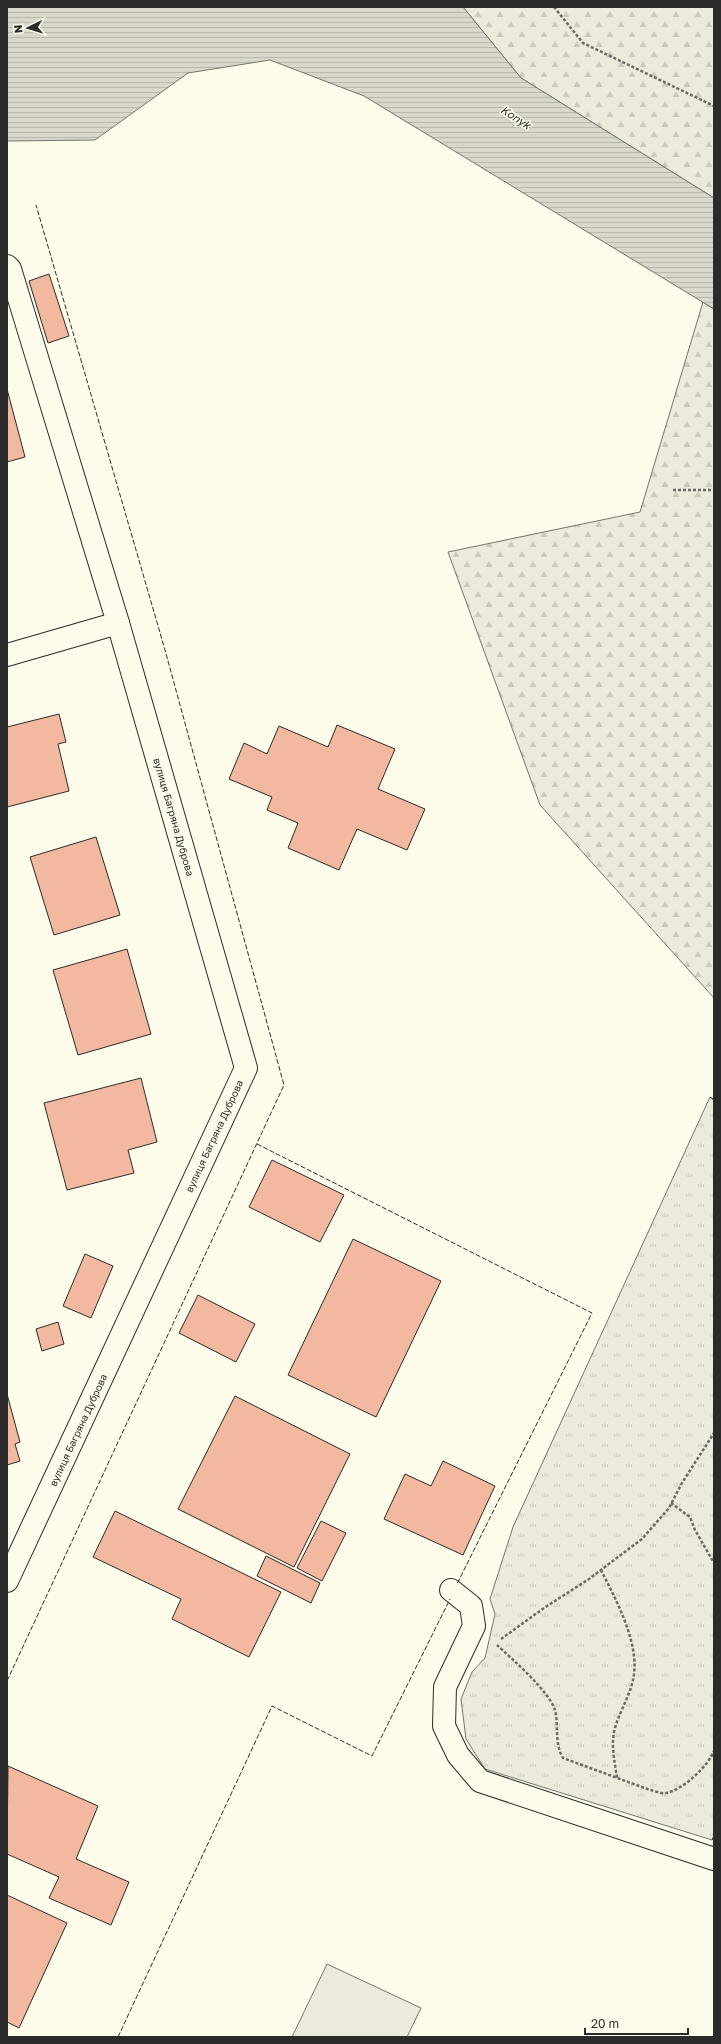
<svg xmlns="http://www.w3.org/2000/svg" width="721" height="2044" viewBox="0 0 721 2044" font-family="'Golos Text',sans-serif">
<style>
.forest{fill:url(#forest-firs);stroke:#74746e}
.park{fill:url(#park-tufts);stroke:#74746e}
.pitch{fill:#ecebdb;stroke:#74746e}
.water{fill:url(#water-rules);stroke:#74746e}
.building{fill:#f2b8a0;stroke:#2b2b2b}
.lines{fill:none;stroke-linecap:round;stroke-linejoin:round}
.minor-casing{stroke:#2b2b2b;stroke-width:24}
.path{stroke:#6a6964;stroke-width:2.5;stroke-dasharray:3 2;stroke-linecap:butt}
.minor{stroke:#fdfbea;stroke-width:22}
.fence{stroke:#2b2b2b;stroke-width:1;stroke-dasharray:5 2;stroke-linecap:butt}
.labels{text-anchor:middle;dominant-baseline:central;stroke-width:3;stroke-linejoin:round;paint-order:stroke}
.street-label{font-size:10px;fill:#2b2b2b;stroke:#fdfbea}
.water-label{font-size:11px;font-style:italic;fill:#2b2b2b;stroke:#fdfbea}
</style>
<defs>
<pattern id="forest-firs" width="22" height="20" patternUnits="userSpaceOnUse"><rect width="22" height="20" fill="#ecebdb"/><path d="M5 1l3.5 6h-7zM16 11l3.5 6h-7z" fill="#cbcabc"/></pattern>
<pattern id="park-tufts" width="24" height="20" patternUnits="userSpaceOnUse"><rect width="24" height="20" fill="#ecebdb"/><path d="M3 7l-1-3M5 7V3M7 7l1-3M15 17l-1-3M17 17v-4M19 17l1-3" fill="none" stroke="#cbcabc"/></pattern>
<pattern id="water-rules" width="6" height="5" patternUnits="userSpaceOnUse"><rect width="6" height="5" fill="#d8d7c9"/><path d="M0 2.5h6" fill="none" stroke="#bab9ad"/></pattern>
</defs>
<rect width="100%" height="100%" fill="#fdfbea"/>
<g class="forest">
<path d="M463,7h251v191l-193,-120z"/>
<path d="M703,302l11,7v689l-174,-193 -92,-253 192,-40z"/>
</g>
<path class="park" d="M710,1097l4,3v736l-2,4 -227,-71 -19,-30 -5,-40 11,-27 13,-14 10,-44 -5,-15 23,-72z"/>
<path class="pitch" d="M327,1964l94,44 -14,29h-115z"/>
<path class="water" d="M7,7h456l58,71 193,120v111l-350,-213 -94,-36 -82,13 -93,67 -88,1z"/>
<g class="building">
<path d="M49,274l20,62 -21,7 -19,-62z"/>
<path d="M7,389l18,68 -18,5z"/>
<path d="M59,714l7,28 -8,2 11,47 -62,16v-80z"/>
<path d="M337,725l58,24 -17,40 47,20 -18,41 -50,-21 -18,41 -51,-22 10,-25 -31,-13 5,-13 -43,-18 15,-36 23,11 12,-28 49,21z"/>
<path d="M96,837l24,78 -66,20 -24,-78z"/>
<path d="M127,949l24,85 -73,21 -25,-85z"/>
<path d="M141,1078l16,64 -29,8 6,23 -67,17 -23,-87z"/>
<path d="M272,1160l72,35 -24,47 -71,-35z"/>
<path d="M353,1239l88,42 -65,136 -88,-42z"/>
<path d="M85,1254l28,12 -22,52 -28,-12z"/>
<path d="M198,1295l57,29 -19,38 -57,-29z"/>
<path d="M58,1322l6,22 -22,7 -6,-22z"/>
<path d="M7,1394l13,48 -5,2 5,17 -13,4z"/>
<path d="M235,1396l115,58 -56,113 -116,-58z"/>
<path d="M443,1461l52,25 -32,69 -79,-36 21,-45 26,12z"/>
<path d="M115,1511l166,81 -32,65 -77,-38 9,-20 -88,-42z"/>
<path d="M321,1521l25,12 -24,48 -25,-13z"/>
<path d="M266,1556l54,27 -9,20 -54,-27z"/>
<path d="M8,1766l90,40 -22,53 53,23 -18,43 -62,-27 10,-21 -52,-23z"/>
<path d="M7,1895l60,28 -48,105 -12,-6z"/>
</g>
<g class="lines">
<g class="minor-casing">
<g id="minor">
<path d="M7,266l3,3 108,354 128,445 -239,513"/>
<path d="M7,655l111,-32"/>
<path d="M451,1590l20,16 3,20 -29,61 -1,39 14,29 22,26 234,78"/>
</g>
</g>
<g class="path">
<path d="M554,7l29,36 131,63"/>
<path d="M673,490h41"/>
<path d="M671,1503l19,14 5,13 19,33"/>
<path d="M601,1570c15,30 40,75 32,110 -4,18 -15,34 -19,52 -3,16 1,31 3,46"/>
<path d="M501,1639l43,-31 45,-29 53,-40 27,-31 13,-25 32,-50"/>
<path d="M497,1645c15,14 52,46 58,65 4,16 -1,33 8,48l87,32c5,1 12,4 16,3 17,-3 42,-27 48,-42"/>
</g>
<use href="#minor" class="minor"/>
<g class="fence">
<path d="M710,1097l4,3"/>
<path d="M257,1144l335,169 -135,271"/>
<path d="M7,1681l277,-596 -119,-435 -129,-445"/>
<path d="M712,1840l2,-4"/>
<path d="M118,2037l154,-331 100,50 78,-157"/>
</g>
</g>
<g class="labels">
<g class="street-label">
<text transform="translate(174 817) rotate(74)">вулиця Багряна Дуброва</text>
<text transform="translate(214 1136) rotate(-65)">вулиця Багряна Дуброва</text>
<text transform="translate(78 1430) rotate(-65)">вулиця Багряна Дуброва</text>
</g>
<g class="water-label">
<text transform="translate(516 117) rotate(33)">Konyk</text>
</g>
</g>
<rect width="721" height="2044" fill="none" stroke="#2b2b2b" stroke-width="16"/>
<g transform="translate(28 28) rotate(265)" stroke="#fdfbea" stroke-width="3" paint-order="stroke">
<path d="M0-3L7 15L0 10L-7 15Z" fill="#2b2b2b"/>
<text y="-6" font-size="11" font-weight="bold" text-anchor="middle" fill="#2b2b2b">N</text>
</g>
<path d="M585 2028v6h103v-6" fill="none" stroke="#2b2b2b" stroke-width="2"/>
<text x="591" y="2028" font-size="12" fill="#2b2b2b" stroke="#fdfbea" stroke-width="3" paint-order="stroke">20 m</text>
</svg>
